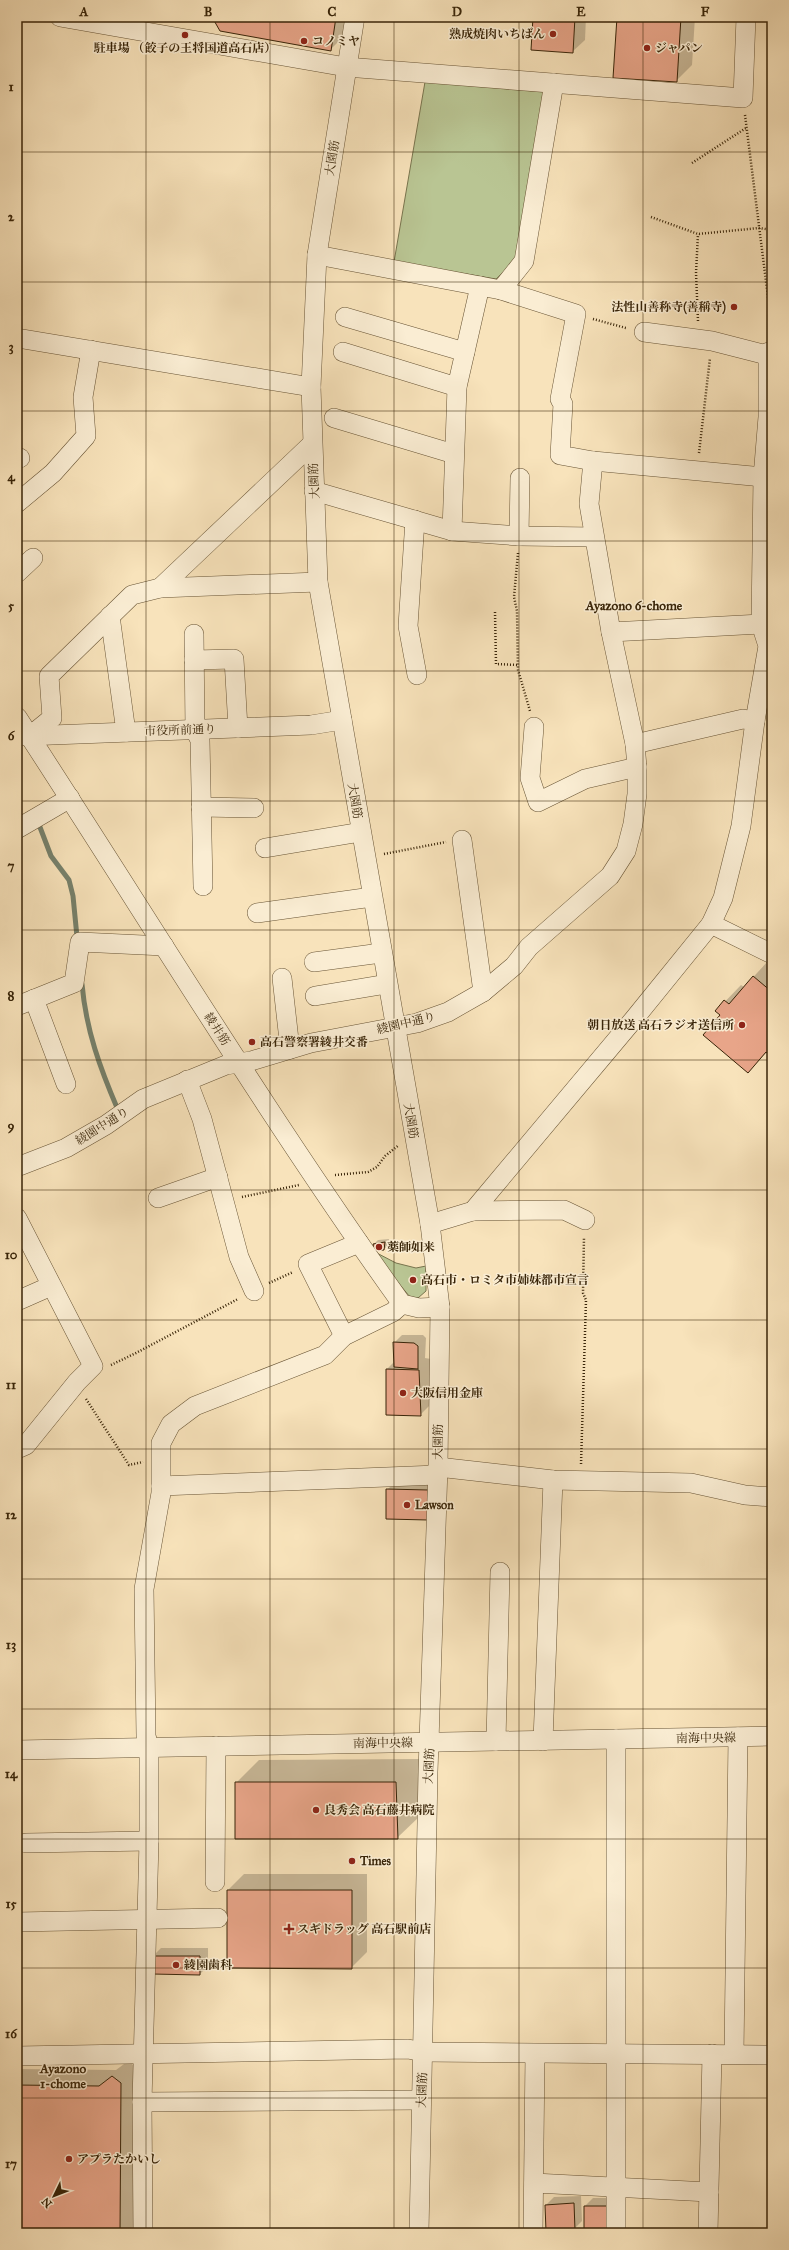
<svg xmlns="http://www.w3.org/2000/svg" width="789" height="2250" viewBox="0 0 789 2250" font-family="'IM FELL Great Primer','Noto Serif JP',serif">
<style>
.green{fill:#b9c593;stroke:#78744e}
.shadow{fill:#0003}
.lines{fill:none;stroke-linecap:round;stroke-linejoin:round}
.stream{stroke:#75806b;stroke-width:5}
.building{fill:#e8a589;stroke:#382408}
.minor-casing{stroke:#685435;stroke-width:20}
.path{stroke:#382408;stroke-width:2.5;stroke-dasharray:1 2;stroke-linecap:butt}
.minor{stroke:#faedd3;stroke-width:19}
.grid{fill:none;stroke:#382408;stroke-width:1;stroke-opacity:0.55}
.poi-dot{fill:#8f2418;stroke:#faedd3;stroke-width:1.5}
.labels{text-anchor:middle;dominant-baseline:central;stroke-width:3;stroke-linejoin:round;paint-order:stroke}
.poi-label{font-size:12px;font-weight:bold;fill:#382408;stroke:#faedd3;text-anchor:start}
.street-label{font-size:12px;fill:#382408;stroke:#faedd3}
.neighbourhood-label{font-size:13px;font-weight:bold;fill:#382408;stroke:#faedd3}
.neatline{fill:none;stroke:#382408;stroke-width:1.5}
.grid-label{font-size:13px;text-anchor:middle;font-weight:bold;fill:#382408}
</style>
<rect width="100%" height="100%" fill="#f8e3bb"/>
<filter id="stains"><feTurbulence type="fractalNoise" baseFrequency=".005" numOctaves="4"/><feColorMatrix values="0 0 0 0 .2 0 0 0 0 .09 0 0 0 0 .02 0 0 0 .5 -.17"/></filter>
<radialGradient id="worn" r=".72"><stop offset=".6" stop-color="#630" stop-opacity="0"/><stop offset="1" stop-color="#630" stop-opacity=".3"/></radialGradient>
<g class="green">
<path d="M425,82l121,10 -29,167 -21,20 -102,-17z"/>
<path d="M371,1250l25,13 20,5 10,-2v25l-8,7 -8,-1z"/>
</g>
<g class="shadow">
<path d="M213,17h133l-4,21 -12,12z"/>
<path d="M534,17h52l-1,23 -13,12z"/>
<path d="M618,17h77l-3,48 -16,16z"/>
<path d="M769,960l3,3v89h-5l-19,20 -27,-57 -5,-4 25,-26 3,2z"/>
<path d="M389,1239l-1,7 -4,3 -10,-5 4,-4z"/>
<path d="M402,1335h21l3,3 -1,20 6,1 1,44 -12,12 -33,-46 8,-8 -1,-18z"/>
<path d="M395,1482h41l-1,29 -48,-21z"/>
<path d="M419,1759l1,57 -23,22 -161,-55 23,-23z"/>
<path d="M244,1874h123v78l-16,16 -123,-78z"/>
<path d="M161,1948h47v18l-8,8 -47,-18z"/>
<path d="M128,2061l8,6v166h-119v-164l99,1z"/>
<path d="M581,2196l1,25 -8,8 -27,1 -1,-25 8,-8z"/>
<path d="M593,2198h21l1,25 -30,-17z"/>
</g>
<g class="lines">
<g class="stream">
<path d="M38,822l13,34 18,24 4,16 4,41"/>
<path d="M82,984c4,46 18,84 36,126"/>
</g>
</g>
<g class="building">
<path d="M212,17h124l-5,34 -111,-20z"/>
<path d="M533,17h42l-2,36 -42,-3z"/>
<path d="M617,17h64l-4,65 -64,-4z"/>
<path d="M753,976l19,16v61l-2,2 -4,-3 -18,21 -45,-38 17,-20 -5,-4 9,-11 5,4z"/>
<path d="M385,1242l-1,8 -10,1 -1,-7z"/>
<path d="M393,1342l21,1 4,3v23l-24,-2z"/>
<path d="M386,1369l33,1 2,46 -35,-1z"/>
<path d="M386,1489l42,1v30l-42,-1z"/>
<path d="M235,1782h161l2,57h-163z"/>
<path d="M227,1890h125v79l-125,-1z"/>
<path d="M152,1956h48v19l-48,-1z"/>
<path d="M112,2076l9,7 -1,150h-103v-148l82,1z"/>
<path d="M574,2203l1,27 -29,1 -1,-26z"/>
<path d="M584,2206h23v26l-23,1z"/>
</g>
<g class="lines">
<g class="minor-casing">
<g id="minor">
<path d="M60,17l286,50 397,31 3,-81"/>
<path d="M355,17l-38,238 -6,132 7,195 112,642 10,83 -2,160 -10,305 -9,461"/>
<path d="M317,255l184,35 75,24 -16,85 3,5 -3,51 33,6 170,16"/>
<path d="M501,290l23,-29 30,-178"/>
<path d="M345,317l120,35"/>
<path d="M644,332l68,9 51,13 9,-3"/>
<path d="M17,338l294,49"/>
<path d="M343,352l114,35"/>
<path d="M334,418l120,36"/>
<path d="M17,458h3"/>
<path d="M520,478l-1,58 75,1"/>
<path d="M314,491l138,40 67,5"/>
<path d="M17,503l36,-30 33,-37 -3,-39 8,-47"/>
<path d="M415,520l-7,106 9,49"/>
<path d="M452,531l5,-144 23,-101"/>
<path d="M17,573l16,-15"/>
<path d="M160,588l152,-144"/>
<path d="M110,616l16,116"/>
<path d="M611,632l150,-8 2,-147 5,-60v-55l4,-7"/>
<path d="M194,634l1,96 5,10 3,146"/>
<path d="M194,660l40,-1 4,69"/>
<path d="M17,717c128,196 249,397 385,587l17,4 21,-1"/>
<path d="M534,727l-4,51 8,24 47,-23 52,-12"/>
<path d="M26,736l285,-11 31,-5"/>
<path d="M30,736l22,-18 -3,-42 83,-81 28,-7 158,-6"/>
<path d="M635,744l108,-25 12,2"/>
<path d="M201,807l53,1"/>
<path d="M17,829l53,-31"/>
<path d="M462,840l21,152"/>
<path d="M265,848l96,-16"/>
<path d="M257,913l115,-16"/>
<path d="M711,924l61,30"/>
<path d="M314,962l67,-9"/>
<path d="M282,978l8,71"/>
<path d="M315,996l72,-12"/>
<path d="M34,999l32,85"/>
<path d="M17,1006l57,-23 6,-41 84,4"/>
<path d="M187,1080l15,39 37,138 15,34"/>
<path d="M17,1167l49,-19 40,-23 37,-26 83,-34 25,-4 60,-18 106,-20 31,-11 35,-20 31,-26 15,-19 81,-71 16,-25 7,-27 4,-30v-27l-2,-23 -24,-112 -22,-128 4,-43"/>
<path d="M158,1198l60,-21"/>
<path d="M473,1211l91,-1 21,10"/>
<path d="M17,1218l76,148 -16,16 -51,63 -9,4"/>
<path d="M430,1224l43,-13 161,-192 77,-95 12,-26 18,-72 14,-105 13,-75 -7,-22 11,-15"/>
<path d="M17,1301l34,-15"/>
<path d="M344,1336l-36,-72 51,-21"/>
<path d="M438,1467l115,13 138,3 54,12 27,2"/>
<path d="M161,1486l276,-11"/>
<path d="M496,1741l4,-169"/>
<path d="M543,1741l10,-261"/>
<path d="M17,1750l755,-14"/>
<path d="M26,1843l123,-2"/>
<path d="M215,1882l1,-136"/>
<path d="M17,1922l201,-4"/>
<path d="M734,2054l4,-317"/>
<path d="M17,2056l391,-7 15,3 349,3"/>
<path d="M142,2102l279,-2"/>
<path d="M534,2183l175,9"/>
<path d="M143,2233l-1,-131 7,-261v-94l-3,-11 -2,-147 17,-96v-50l10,-19 24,-18 130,-51 19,-19 49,-24 9,-8"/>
<path d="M533,2233l2,-179"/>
<path d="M616,2233v-494"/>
<path d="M708,2233l4,-179"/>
</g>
</g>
<g class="path">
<path d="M745,115l27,214"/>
<path d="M692,163l54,-35"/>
<path d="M651,217l47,17 61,-6 13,2"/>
<path d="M593,319l33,9"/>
<path d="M698,321l-2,-48 2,-39"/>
<path d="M699,453l11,-95"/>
<path d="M518,553l-4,44 3,14 1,59 12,41"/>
<path d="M495,612l1,52 22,1"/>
<path d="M384,854l62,-12"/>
<path d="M335,1175l33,-3 9,-5 8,-11 14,-11"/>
<path d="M242,1197l57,-12"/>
<path d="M269,1283l24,-11"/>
<path d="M111,1365l25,-12 102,-54"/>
<path d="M86,1399l43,66 14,-3"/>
<path d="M581,1464l5,-164 -3,-7 1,-56"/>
</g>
<use href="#minor" class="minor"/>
</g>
<path class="grid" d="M146,17v2216M270,17v2216M394,17v2216M519,17v2216M643,17v2216M17,152h755M17,282h755M17,411h755M17,541h755M17,671h755M17,801h755M17,930h755M17,1060h755M17,1190h755M17,1320h755M17,1449h755M17,1579h755M17,1709h755M17,1839h755M17,1968h755M17,2098h755"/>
<g class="poi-dot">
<circle cx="553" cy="34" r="4"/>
<circle cx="185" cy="35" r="4"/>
<circle cx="304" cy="41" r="4"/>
<circle cx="647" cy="48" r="4"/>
<circle cx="734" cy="307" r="4"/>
<circle cx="742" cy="1025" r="4"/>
<circle cx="252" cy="1042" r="4"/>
<circle cx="379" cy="1247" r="4"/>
<circle cx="413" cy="1280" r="4"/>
<circle cx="403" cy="1393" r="4"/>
<circle cx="407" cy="1505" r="4"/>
<circle cx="316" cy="1810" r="4"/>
<circle cx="352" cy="1861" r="4"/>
<path d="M287 1923h4v4h4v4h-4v4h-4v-4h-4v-4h4z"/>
<circle cx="176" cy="1965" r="4"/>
<circle cx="69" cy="2159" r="4"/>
</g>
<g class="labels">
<g class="poi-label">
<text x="545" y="34" text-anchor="end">熟成焼肉いちばん</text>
<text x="312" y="41">コノミヤ</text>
<text x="185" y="48" text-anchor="middle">駐車場 （餃子の王将国道高石店）</text>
<text x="655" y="48">ジャパン</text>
<text x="726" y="307" text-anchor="end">法性山善称寺(善稱寺)</text>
<text x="734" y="1025" text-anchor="end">朝日放送 高石ラジオ送信所</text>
<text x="260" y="1042">高石警察署綾井交番</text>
<text x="387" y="1247">薬師如来</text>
<text x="421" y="1280">高石市・ロミタ市姉妹都市宣言</text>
<text x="411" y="1393">大阪信用金庫</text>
<text x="415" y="1505">Lawson</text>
<text x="324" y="1810">良秀会 高石藤井病院</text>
<text x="360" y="1861">Times</text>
<text x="297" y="1929">スギドラッグ 高石駅前店</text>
<text x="184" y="1965">綾園歯科</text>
<text x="77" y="2159">アプラたかいし</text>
</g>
<g class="street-label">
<text transform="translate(332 158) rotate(-81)">大園筋</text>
<text transform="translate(314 481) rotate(-93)">大園筋</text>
<text transform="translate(180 730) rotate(-2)">市役所前通り</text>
<text transform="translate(355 801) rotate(80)">大園筋</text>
<text transform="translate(406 1023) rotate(-13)">綾園中通り</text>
<text transform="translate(217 1029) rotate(57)">綾井筋</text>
<text transform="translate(411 1121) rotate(80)">大園筋</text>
<text transform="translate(102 1126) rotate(-32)">綾園中通り</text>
<text transform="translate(438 1442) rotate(-89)">大園筋</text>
<text transform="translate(706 1738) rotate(-1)">南海中央線</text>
<text transform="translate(383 1743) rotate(-1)">南海中央線</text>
<text transform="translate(429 1766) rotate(-87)">大園筋</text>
<text transform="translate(422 2090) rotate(-88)">大園筋</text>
</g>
<g class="neighbourhood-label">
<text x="634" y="606">Ayazono 6-chome</text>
<text x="63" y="2069">Ayazono<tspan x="63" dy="15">1-chome</tspan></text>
</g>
</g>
<rect width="789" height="2250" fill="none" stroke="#f8e3bb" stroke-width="44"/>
<g transform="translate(54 2196) rotate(227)" stroke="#faedd3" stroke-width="3" paint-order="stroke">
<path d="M0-3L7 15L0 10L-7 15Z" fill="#382408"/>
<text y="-6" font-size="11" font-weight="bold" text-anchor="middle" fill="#382408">N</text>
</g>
<rect x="22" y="22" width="745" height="2206" class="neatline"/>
<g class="grid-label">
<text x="84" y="16">A</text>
<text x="208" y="16">B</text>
<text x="332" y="16">C</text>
<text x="457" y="16">D</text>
<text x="581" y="16">E</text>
<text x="705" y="16">F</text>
<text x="11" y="91">1</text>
<text x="11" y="221">2</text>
<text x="11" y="351">3</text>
<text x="11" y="481">4</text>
<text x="11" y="610">5</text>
<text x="11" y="740">6</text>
<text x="11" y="870">7</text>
<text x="11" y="1000">8</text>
<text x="11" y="1130">9</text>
<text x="11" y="1259">10</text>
<text x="11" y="1389">11</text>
<text x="11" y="1519">12</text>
<text x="11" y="1649">13</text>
<text x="11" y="1778">14</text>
<text x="11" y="1908">15</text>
<text x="11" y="2038">16</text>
<text x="11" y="2168">17</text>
</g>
<rect width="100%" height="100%" filter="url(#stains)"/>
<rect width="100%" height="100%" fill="url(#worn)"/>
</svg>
